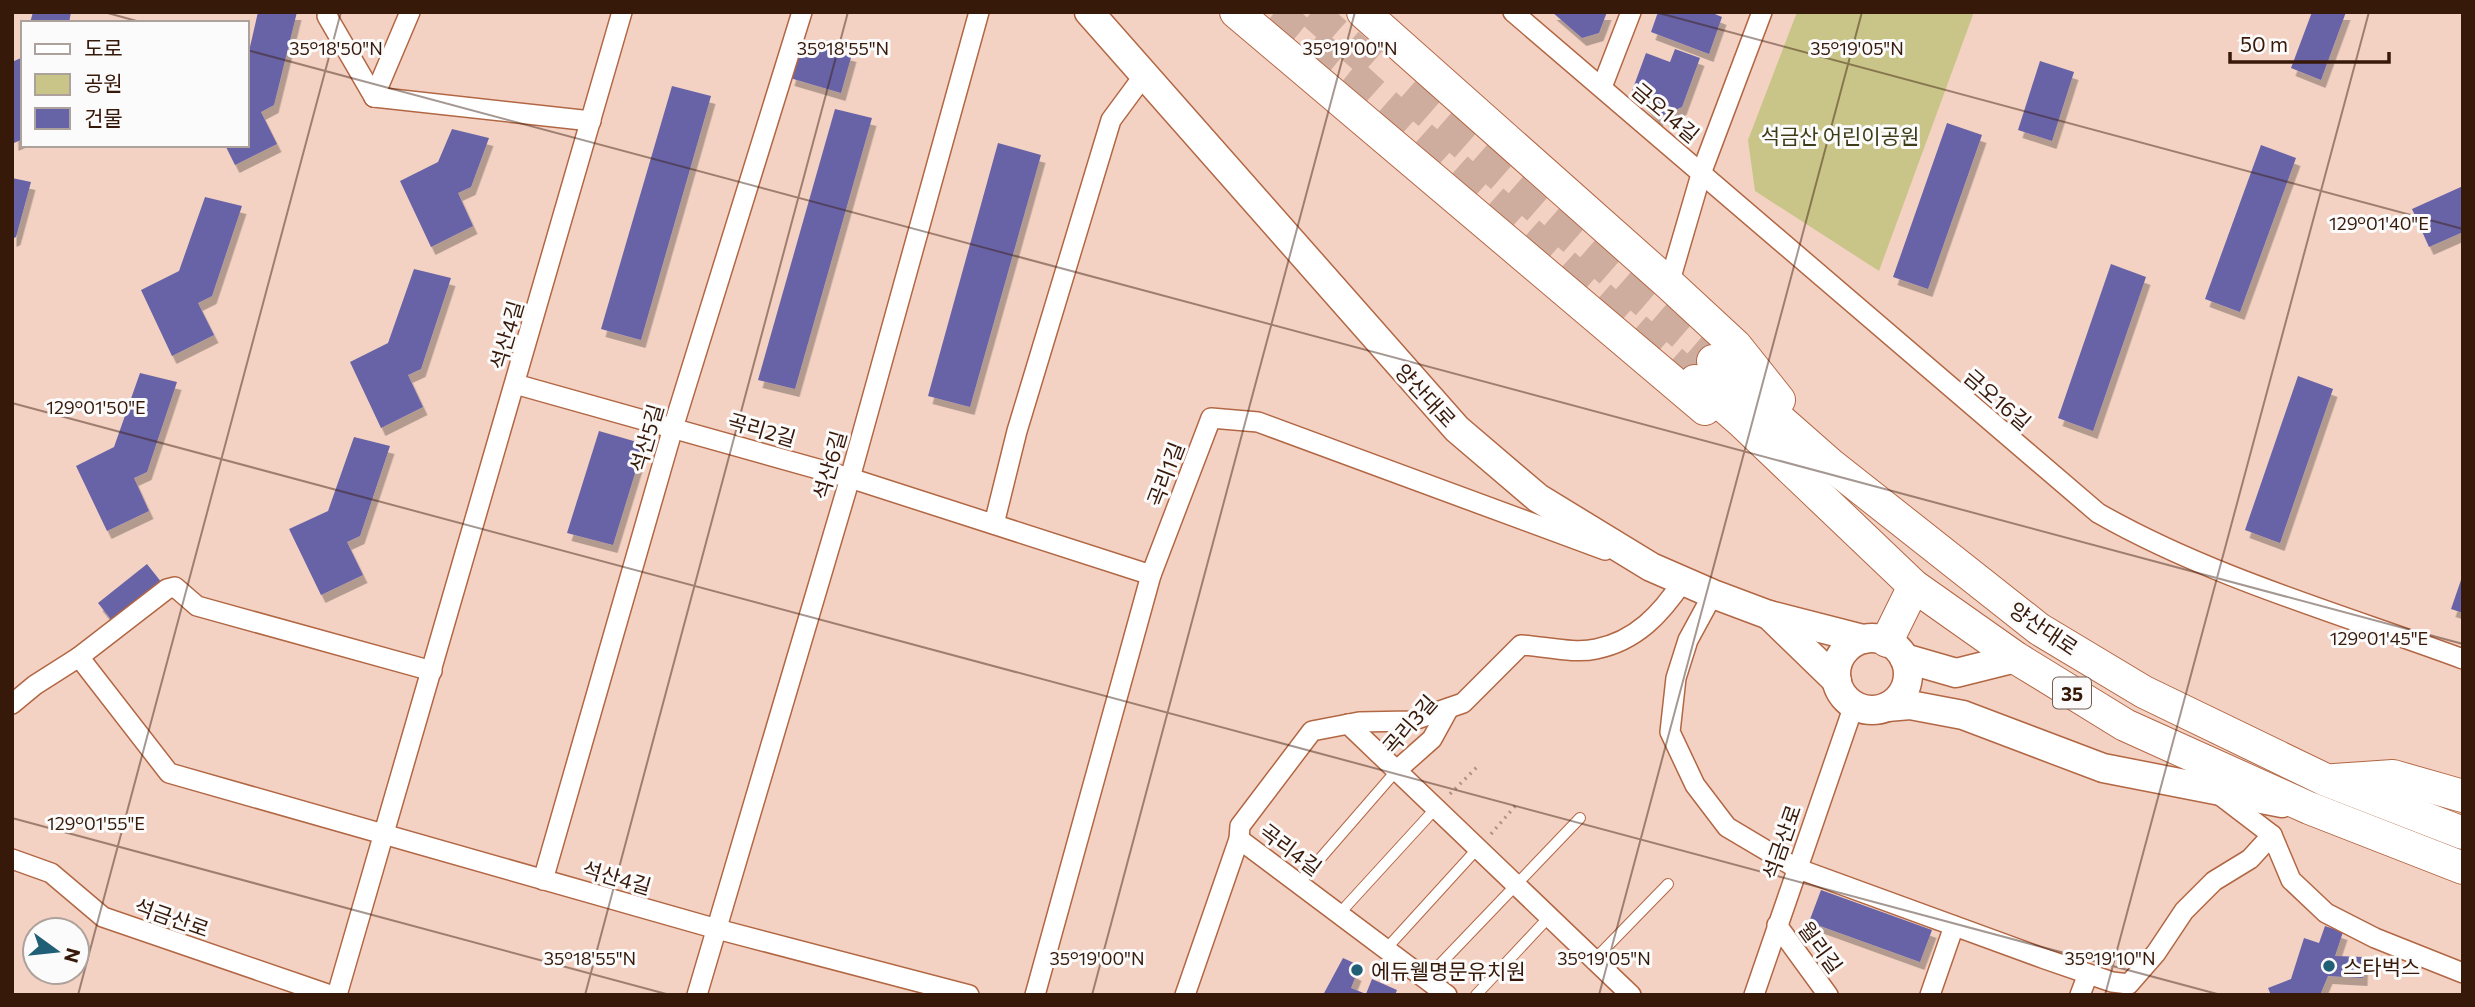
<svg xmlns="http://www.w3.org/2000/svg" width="2475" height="1007" viewBox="0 0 2475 1007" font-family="Commissioner,'Noto Sans KR',sans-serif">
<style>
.green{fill:#c9c588}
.building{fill:#6763a7;filter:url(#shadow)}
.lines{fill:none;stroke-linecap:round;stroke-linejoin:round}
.primary-tunnel{stroke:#cead9e;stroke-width:32;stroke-dasharray:32 16;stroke-linecap:butt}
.lane-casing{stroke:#b26744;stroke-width:12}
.street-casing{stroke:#b26744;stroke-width:22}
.secondary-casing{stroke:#b26744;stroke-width:31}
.primary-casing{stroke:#b26744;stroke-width:34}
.path{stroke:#b29182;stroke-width:3.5;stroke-dasharray:2 5;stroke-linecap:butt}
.lane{stroke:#fff;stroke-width:10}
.street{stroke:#fff;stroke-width:19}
.secondary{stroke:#fff;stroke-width:28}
.primary{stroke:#fff;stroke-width:32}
.ticks{fill:none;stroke:#37190a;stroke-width:2;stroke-opacity:0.45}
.poi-dot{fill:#205f75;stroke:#fbfbfb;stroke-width:2.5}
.labels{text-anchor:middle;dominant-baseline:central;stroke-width:6;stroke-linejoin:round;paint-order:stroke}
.shield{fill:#fbfbfb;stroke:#725d52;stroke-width:2}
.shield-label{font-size:19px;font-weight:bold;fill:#37190a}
.street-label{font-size:21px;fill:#37190a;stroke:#fbfbfb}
.park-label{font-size:21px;fill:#3e3b17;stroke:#fbfbfb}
.poi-label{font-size:21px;fill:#37190a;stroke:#fbfbfb;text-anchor:start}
.ticks-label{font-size:18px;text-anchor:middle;fill:#37190a;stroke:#fbfbfb;stroke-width:6;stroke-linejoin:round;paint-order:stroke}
</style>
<defs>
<filter id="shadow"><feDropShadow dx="4.5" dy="8" stdDeviation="0" flood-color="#0004"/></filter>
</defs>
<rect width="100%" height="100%" fill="#f4d2c3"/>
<path class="green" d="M1797,12h177l-95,259 -124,-80 -7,-51z"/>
<g class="building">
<path d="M33,12h38l-2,11h-39z"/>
<path d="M258,12h39l-23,93 -13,7 16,32 -42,21 -10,-20h22v-85z"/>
<path d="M1552,12h55l-8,21 -17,5z"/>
<path d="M1658,12h52l12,5 -13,37 -58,-22z"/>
<path d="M2312,12h34l-25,68 -30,-12z"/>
<path d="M800,40l52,14 -11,39 -51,-15z"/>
<path d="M1675,49l25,9 -18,49 -25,11 -25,-27 14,-38 24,9z"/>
<path d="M23,57v82l-9,4 -2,-81z"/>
<path d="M2040,61l34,11 -22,69 -34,-11z"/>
<path d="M672,86l39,10 -70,244 -40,-11z"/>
<path d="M835,109l37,9 -77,271 -37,-9z"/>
<path d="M1947,123l35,12 -54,154 -35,-12z"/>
<path d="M452,129l37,9 -18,49 -13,6 15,33 -42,21 -31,-66 38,-19z"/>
<path d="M998,143l43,12 -71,252 -42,-11z"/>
<path d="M2261,145l35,13 -56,154 -35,-13z"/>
<path d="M12,178l19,4 -15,55 -4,2z"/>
<path d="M2463,186v46l-34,15 -17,-38z"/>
<path d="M205,197l37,9 -30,90 -14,7 16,32 -42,21 -31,-66 38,-19z"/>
<path d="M2111,264l35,13 -53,154 -35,-13z"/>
<path d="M414,269l37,9 -30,91 -13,6 15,32 -42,21 -31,-66 38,-19z"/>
<path d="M140,373l37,9 -30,90 -13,6 15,33 -42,20 -31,-65 38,-19z"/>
<path d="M2298,376l35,13 -53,154 -35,-13z"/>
<path d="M599,431l45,13 -31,101 -46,-12z"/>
<path d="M354,437l36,9 -30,90 -13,6 16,33 -42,20 -32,-66 39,-18z"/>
<path d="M147,564l15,19 -49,39 -15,-19z"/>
<path d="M2462,577l1,1v35l-12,-4z"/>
<path d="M1821,890l111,40 -12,32 -111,-40z"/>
<path d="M2325,926l18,6 -8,24 29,1 -1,21 -35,-2 -8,19h-49l-3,-7 23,-9 13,-41 15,5z"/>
<path d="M1343,958l11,5 -3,7 6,3 -6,15 15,6 6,-15 25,11 -2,5h-72z"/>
</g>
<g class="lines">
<g class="primary-tunnel">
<path d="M1275,12l79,64 338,303"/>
<path d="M1312,12l59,52"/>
<path d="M1405,93l308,268"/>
</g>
<g class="lane-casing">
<g id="lane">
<path d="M1299,883l98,-113"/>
<path d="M1339,914l97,-106"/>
<path d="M1386,949l92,-101"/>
<path d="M1594,960l74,-76"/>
<path d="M1426,979l154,-161"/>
<path d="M1476,995l73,-78"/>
</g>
</g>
<g class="street-casing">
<g id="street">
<path d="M328,12l-1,4 47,81"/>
<path d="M1513,12l585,501c112,64 243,101 365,146"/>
<path d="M1602,87l29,-75"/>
<path d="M374,97l217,24"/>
<path d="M374,97l36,-85"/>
<path d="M1669,284l33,-113 60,-159"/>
<path d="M515,384l335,94 301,97"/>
<path d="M994,524l23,-93 94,-311 34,-46"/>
<path d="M1713,594l-25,46 -12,38 -6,54 25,53 32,42 69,41 249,91 67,23 17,2 27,-31 28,-42 30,-30 36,-22 22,-24"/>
<path d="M79,657l90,116 548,156 252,66"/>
<path d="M12,704l23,-19 44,-28 88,-68 8,-2 22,19 235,65"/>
<path d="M1348,724l283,271"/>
<path d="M1397,770l35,-31 17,-31"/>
<path d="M2217,793l55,42 19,45 35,33 49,25 88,35"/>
<path d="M1239,839l208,156"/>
<path d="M12,859l39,14 52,44 227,78"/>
<path d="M543,880l130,-452 129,-416"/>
<path d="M1777,925l51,70"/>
<path d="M337,995l285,-983"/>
<path d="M697,995l153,-517 129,-466"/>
<path d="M1035,995l116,-420 60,-157 47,4 347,128"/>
<path d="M1185,995l54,-156 1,-13 72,-95 47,-9 52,-1 52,-18 58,-58c23,1 53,9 75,4 40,-8 65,-35 87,-68"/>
<path d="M1754,995l100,-290"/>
<path d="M1930,995l24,-69"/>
<path d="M2080,995l8,-21"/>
</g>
</g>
<g class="secondary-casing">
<g id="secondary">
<path d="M1089,12l368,417 81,69 113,69 62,27 56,21 94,24"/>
<path d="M1769,615l68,66"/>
<circle cx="1872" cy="674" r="36"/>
<path d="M1904,658l52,15 60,-15"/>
<path d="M1887,707l23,-2 53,10 140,53 179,35"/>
</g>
</g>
<g class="primary-casing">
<g id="primary">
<path d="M1236,12l469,397"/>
<path d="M1363,12l306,272 67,62 43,54"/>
<path d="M1713,361l117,103 209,165 105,63 182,88 137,53"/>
<path d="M1695,381l47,41 172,164 102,72 109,67 184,83 154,60"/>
<path d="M1887,641l27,-55"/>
<path d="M2334,780l59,-4 70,20"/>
</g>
</g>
<g class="path">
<path d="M1450,794l28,-28"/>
<path d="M1491,834l25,-29"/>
</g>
<use href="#lane" class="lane"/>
<use href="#street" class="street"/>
<use href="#secondary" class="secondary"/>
<use href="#primary" class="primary"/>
</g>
<path class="ticks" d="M104,12l40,11M1655,12l808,217M247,50l2216,594M12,403l2209,592M12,818l658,177M78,995l263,-983M585,995l263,-983M1092,995l263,-983M1599,995l263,-983M2105,995l264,-983"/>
<g class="poi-dot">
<circle cx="2329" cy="966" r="7"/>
<circle cx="1357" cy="970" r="7"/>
</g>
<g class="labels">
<rect class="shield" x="2053" y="677.5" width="38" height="31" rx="5"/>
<g class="shield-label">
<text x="2072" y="693">35</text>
</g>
<g class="street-label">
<text transform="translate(1666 112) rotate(40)">금오14길</text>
<text transform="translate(506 335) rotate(-74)">석산4길</text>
<text transform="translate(1426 395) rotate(47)">양산대로</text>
<text transform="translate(1998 399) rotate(41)">금오16길</text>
<text transform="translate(762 429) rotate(16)">곡리2길</text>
<text transform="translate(646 438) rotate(-74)">석산5길</text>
<text transform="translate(829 465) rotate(-74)">석산6길</text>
<text transform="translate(1165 474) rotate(-69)">곡리1길</text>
<text transform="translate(2044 628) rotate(34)">양산대로</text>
<text transform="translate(1409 724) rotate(-49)">곡리3길</text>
<text transform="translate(1781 842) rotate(-71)">석금산로</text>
<text transform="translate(1291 849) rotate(37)">곡리4길</text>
<text transform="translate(617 877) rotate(16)">석산4길</text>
<text transform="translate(172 917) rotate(19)">석금산로</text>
<text transform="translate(1821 947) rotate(54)">월리길</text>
</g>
<g class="park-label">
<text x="1840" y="135">석금산 어린이공원</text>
</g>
<g class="poi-label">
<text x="2343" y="966">스타벅스</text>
<text x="1371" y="970">에듀웰명문유치원</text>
</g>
</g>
<g class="ticks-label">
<text x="336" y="55">35°18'50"N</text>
<text x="843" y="55">35°18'55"N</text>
<text x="1350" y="55">35°19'00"N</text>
<text x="1857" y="55">35°19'05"N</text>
<text x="2379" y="230">129°01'40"E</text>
<text x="96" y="414">129°01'50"E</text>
<text x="2379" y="645">129°01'45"E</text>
<text x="96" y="830">129°01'55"E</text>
<text x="590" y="965">35°18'55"N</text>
<text x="1097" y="965">35°19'00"N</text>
<text x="1604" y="965">35°19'05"N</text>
<text x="2110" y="965">35°19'10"N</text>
</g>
<rect width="2475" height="1007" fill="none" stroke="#37190a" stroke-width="28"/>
<rect x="21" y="21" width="228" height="126" fill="#fbfbfb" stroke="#ada19b" stroke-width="2"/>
<rect x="35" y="44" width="35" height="10" fill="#ffffff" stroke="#ada19b" stroke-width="2"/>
<text x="84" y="56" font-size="21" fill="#37190a">도로</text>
<rect x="35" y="74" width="35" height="21" fill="#c9c588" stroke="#ada19b" stroke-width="2"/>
<text x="84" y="91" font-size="21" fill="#37190a">공원</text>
<rect x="35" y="108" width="35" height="21" fill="#6763a7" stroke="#ada19b" stroke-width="2"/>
<text x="84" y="126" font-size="21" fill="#37190a">건물</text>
<g transform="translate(56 951) rotate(105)"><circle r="33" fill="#fbfbfb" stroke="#ada19b" stroke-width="2"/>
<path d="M0-5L12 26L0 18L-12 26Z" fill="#205f75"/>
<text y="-10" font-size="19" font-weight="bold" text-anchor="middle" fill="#37190a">N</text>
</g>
<path d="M2230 52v10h159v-10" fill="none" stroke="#37190a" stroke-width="3.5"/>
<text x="2240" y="52" font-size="21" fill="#37190a" stroke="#fbfbfb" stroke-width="5" paint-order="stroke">50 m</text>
</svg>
